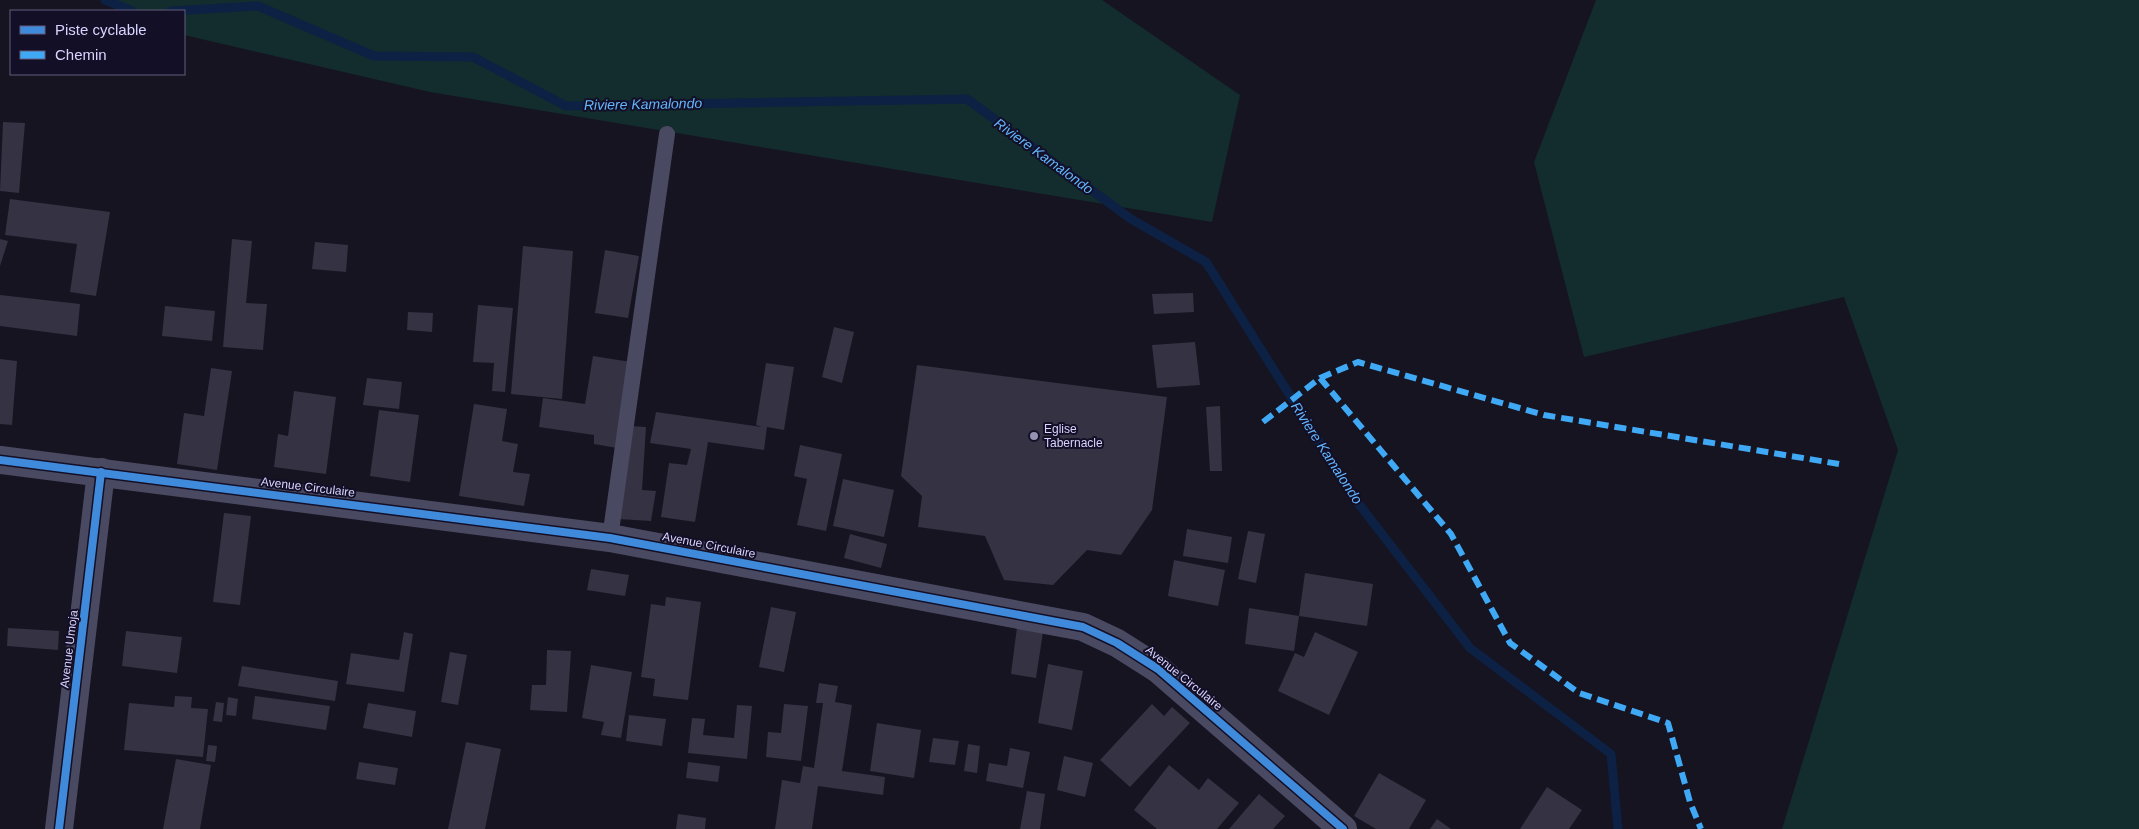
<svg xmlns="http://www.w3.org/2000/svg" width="2139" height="829" viewBox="0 0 2139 829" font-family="Helvetica,sans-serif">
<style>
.green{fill:#132c2d}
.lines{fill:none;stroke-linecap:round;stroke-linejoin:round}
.stream{stroke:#0d2144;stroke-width:9}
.building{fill:#343243}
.lane{stroke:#4a4962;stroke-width:16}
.street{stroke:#4a4962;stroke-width:28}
.quiet{stroke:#3fa9f5;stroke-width:6;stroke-dasharray:12 6;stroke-linecap:butt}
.cycleway-casing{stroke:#130f26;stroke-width:11}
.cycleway{stroke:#408adc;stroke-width:8}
.poi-dot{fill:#9591b1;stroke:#130f26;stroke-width:2}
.labels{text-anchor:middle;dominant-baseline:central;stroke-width:4;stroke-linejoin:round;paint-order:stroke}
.poi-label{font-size:12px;fill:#d9d4ff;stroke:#130f26;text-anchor:start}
.street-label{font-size:12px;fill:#d9d4ff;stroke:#130f26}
.water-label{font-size:14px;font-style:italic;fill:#62b6ff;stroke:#130f26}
</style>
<rect width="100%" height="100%" fill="#161421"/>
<g class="green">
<path d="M101,0h1001l138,95 -28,127 -782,-130 -246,-57v-24h-58z"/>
<path d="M1596,0h543v829h-357l116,-379 -54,-153 -260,60 -50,-195z"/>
</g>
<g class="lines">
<g class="stream">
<path d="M105,0l27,11"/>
<path d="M171,11l87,-5 116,50 99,1 93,49 401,-7 164,120 75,43 149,237 115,149 141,106 7,75"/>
</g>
</g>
<g class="building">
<path d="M3,122l22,1 -6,70 -19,-2z"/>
<path d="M10,199l100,13 -14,84 -26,-4 7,-48 -72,-9z"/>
<path d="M0,239l8,2 -8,25z"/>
<path d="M232,239l20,2 -6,62 21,1 -4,46 -40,-3z"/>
<path d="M315,242l33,3 -2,27 -34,-3z"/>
<path d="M523,246l50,5 -11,148 -51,-5z"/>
<path d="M605,250l34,6 -11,62 -33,-5z"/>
<path d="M1193,293l1,19 -40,2 -2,-20z"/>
<path d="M0,295l80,9 -3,32 -77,-10z"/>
<path d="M478,305l35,3 -8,84 -13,-1 2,-28 -21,-1z"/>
<path d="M165,306l50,5 -3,30 -50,-5z"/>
<path d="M408,312l25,1 -1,19 -25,-2z"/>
<path d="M834,327l20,5 -12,51 -20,-6z"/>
<path d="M1195,342l5,43 -43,3 -5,-43z"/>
<path d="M593,356l38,6 -14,86 -23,-4v-9l-55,-8 4,-29 42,6z"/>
<path d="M0,359l17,2 -5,64 -12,-1z"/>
<path d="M766,363l28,4 -10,63 -17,-3 -3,23 -56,-8 -13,80 -34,-5 8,-54 18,2 4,-16 -41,-6 6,-31 106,15 -6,-2z"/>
<path d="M917,365l250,32 -15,113 -31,45 -34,-5 -34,35 -49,-5 -19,-44 -67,-9 4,-31 -21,-20z"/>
<path d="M211,368l21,3 -15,99 -40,-6 7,-51 20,3z"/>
<path d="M367,378l35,4 -3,27 -36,-4z"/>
<path d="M294,391l42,6 -10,77 -52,-7 4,-33 10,2z"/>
<path d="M474,404l33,5 -5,32 16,3 -5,28 17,2 -6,32 -65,-10z"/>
<path d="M1220,406l2,65h-12l-4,-64z"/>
<path d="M379,410l40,5 -9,67 -40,-6z"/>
<path d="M629,426l17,1 -4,63 14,1 -5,30 -33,-2z"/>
<path d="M800,445l42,9 -16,77 -29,-6 10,-46 -13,-3z"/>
<path d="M843,479l51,11 -10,47 -51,-11z"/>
<path d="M224,513l27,3 -11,89 -27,-3z"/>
<path d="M1187,529l45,8 -4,26 -45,-7z"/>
<path d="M1248,531l17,3 -9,49 -18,-4z"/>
<path d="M850,534l37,10 -6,24 -37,-10z"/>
<path d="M1174,560l51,10 -7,36 -50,-10z"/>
<path d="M591,569l38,6 -4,21 -38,-6z"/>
<path d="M1305,573l68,11 -6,42 -68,-10z"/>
<path d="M666,597l35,5 -13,98 -35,-4 2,-17 -14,-2 10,-73 14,2z"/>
<path d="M771,607l25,5 -12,60 -25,-5z"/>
<path d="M1249,608l50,8 -5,35 -49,-7z"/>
<path d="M1017,627l26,5 -7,46 -25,-4z"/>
<path d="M8,628l51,3 -1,19 -51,-4z"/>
<path d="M126,631l56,6 -5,36 -55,-7z"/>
<path d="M404,632l9,2 -9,58 -58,-8 5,-31 48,7z"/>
<path d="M1315,632l43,20 -29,63 -51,-24 17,-38 9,4z"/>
<path d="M547,650l24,1 -4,61 -37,-2 2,-25h14z"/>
<path d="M450,652l17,3 -9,50 -17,-3z"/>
<path d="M1048,664l35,7 -11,59 -34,-7z"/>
<path d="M591,665l41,7 -11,66 -20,-3 3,-13 -22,-4z"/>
<path d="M242,666l96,15 -3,20 -97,-15z"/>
<path d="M819,683l19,3 -3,16 17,3 -10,66 43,6 -2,18 -65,-9 -6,43h-37l7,-49 18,3 3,-17 11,2 9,-65h-7z"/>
<path d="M175,696l17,1 -1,11 17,1 -5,48 -79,-7 5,-47 45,4z"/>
<path d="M255,696l75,10 -4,24 -74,-11z"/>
<path d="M228,697l10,2 -2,17 -10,-1z"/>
<path d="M216,702l8,1 -2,19 -9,-1z"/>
<path d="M368,703l48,8 -4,26 -49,-9z"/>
<path d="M784,704l24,2 -7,55 -35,-4 2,-25 13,1z"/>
<path d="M1152,704l12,12 8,-9 18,16 -60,64 -30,-27z"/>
<path d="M737,705l15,1 -5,53 -59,-6 4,-35 13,1 -2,16 31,3z"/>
<path d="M629,715l37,4 -4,27 -36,-5z"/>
<path d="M877,723l44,7 -7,48 -44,-7z"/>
<path d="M933,738l26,3 -4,24 -26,-3z"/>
<path d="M466,742l35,7 -16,80h-37z"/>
<path d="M968,744l12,2 -3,27 -13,-2z"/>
<path d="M208,745l9,1 -2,16 -9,-1z"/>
<path d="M1010,748l20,4 -7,36 -37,-7 3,-18 18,3z"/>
<path d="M1064,756l29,7 -8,34 -28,-7z"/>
<path d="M176,759l35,6 -11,64h-37z"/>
<path d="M359,762l39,6 -3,17 -39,-6z"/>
<path d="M688,762l32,4 -2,16 -32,-4z"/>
<path d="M1169,765l30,25 9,-12 31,25 -22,26h-60l-23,-19z"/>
<path d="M1379,773l47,27 -17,29h-33l-22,-13z"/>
<path d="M1547,787l35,23 -13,19h-49z"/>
<path d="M1027,791l18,3 -5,35h-20z"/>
<path d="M1259,794l26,22 -12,13h-44z"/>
<path d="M678,814l28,4 -1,11h-29z"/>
<path d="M1437,819l14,10h-21z"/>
</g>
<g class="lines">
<path class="lane" d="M610,538l57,-404"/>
<g class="street">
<path d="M0,460l610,78 473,89 34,16 41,26 185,160"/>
<path d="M59,829l42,-357"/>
</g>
<g class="quiet">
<path d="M1320,378l131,156 59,109 69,50 89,30 22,79 11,27"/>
<path d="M1263,422l57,-44 38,-16 186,53 295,49"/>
</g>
<g class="cycleway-casing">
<g id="cycleway">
<path d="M0,460l610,78 473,89 34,16 41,26 185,160"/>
<path d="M59,829l42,-357"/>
</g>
</g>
<use href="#cycleway" class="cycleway"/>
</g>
<circle class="poi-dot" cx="1034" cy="436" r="5"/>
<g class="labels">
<g class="poi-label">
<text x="1044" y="429">Eglise<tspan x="1044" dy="14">Tabernacle</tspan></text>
</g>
<g class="street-label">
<text transform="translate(308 487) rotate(7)">Avenue Circulaire</text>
<text transform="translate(709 545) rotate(11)">Avenue Circulaire</text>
<text transform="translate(69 649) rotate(-83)">Avenue Umoja</text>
<text transform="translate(1184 678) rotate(39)">Avenue Circulaire</text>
</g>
<g class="water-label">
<text transform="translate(643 104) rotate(-1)">Riviere Kamalondo</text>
<text transform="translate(1044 156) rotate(36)">Riviere Kamalondo</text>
<text transform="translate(1327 453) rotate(57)">Riviere Kamalondo</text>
</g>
</g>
<rect x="10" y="10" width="175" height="65" fill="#130f26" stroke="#625e7d"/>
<rect x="20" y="26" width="25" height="8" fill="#408adc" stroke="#625e7d"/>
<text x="55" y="35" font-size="15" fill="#d9d4ff">Piste cyclable</text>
<rect x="20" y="51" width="25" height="8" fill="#3fa9f5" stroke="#625e7d"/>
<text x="55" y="60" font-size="15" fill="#d9d4ff">Chemin</text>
</svg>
